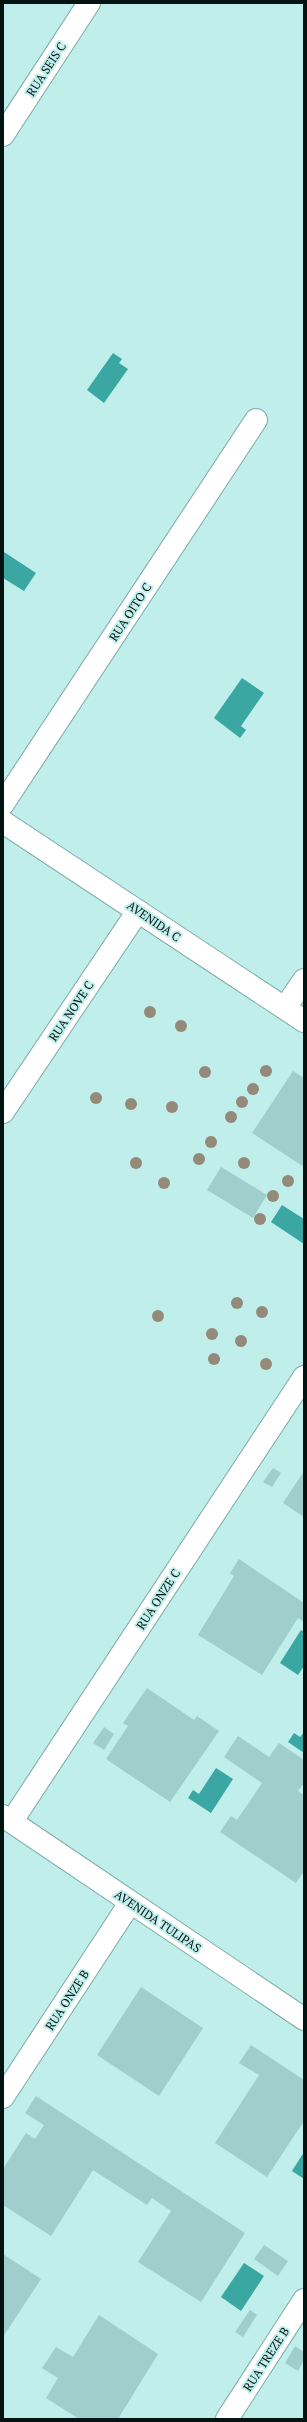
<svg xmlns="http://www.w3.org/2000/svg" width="307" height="2422" viewBox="0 0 307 2422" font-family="'PT Serif',serif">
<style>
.water{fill:#3aa7a3}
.building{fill:#a0cecc}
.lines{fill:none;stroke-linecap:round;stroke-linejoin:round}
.street-casing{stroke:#7ca9a7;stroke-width:24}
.street{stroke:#fff;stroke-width:22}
.tree{fill:#958a79}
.labels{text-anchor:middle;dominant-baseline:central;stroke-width:4;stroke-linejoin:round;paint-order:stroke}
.street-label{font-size:12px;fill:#031312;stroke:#bfeeeb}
</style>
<rect width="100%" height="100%" fill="#bfeeeb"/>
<g class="water">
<path d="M113,353l9,6 -3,4 9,6 -24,34 -17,-13z"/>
<path d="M4,552l32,21 -12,18 -21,-13z"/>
<path d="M242,678l22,15 -23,33 5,4 -6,8 -26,-20z"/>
<path d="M282,1205l22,14v25l-33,-22z"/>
<path d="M301,1630l3,2v34l-6,9 -18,-12z"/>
<path d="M304,1732v21l-16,-11 6,-9 6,4z"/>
<path d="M216,1768l17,11 -22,34 -23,-15 5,-8 6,4z"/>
<path d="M304,2152v27l-12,-8z"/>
<path d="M244,2263l20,13 -23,35 -20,-14z"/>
</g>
<g class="building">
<path d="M293,1071l11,7v89l-52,-34z"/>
<path d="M221,1167l46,28 -14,23 -46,-28z"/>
<path d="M273,1468l8,5 -9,14 -9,-5z"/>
<path d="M304,1471v46l-21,-14z"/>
<path d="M239,1559l65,44v19l-6,-4 -36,57 -64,-40 36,-59 -4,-3z"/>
<path d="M147,1688l47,32 3,-4 22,15 -49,71 -64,-43 22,-33 -5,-3z"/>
<path d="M104,1727l10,7 -10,16 -11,-7z"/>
<path d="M238,1736l31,21 10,-14 25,17v23l-6,8 6,4v76l-8,12 -76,-51 11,-16 6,4 25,-37 -38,-26z"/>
<path d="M141,1987l62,41 -44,68 -62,-41z"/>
<path d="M251,2045l53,35v41l-37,56 -52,-34 44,-68 -20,-12z"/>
<path d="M36,2096l209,137 -44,69 -63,-40 33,-51 -19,-13 -5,7 -54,-35 -42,66 -48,-31v-36l23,-36 9,6 9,-14 -19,-12z"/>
<path d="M264,2245l24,16 -10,15 -24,-17z"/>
<path d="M3,2254l38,25 -38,58z"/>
<path d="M250,2310l7,5 -14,22 -8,-5z"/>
<path d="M99,2315l59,39 -40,65h-39l-33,-21 12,-20 -16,-10 14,-21 17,10z"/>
<path d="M295,2346l9,6v8l-6,11 -13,-8z"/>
</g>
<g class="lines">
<g class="street-casing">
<g id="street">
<path d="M3,135l86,-132"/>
<path d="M3,804l253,-384"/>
<path d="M3,822l301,199"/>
<path d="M285,1008l19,-28"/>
<path d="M3,1112l135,-201"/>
<path d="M3,1816l301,203"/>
<path d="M12,1821l292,-444"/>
<path d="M3,2097l127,-194"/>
<path d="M227,2419l77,-119"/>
</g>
</g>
<use href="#street" class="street"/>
</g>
<g class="tree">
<circle cx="150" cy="1012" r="6"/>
<circle cx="181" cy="1026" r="6"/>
<circle cx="266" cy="1071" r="6"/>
<circle cx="205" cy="1072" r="6"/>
<circle cx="253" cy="1089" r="6"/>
<circle cx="96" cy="1098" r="6"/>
<circle cx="242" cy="1102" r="6"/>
<circle cx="131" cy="1104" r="6"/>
<circle cx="172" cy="1107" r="6"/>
<circle cx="231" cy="1117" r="6"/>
<circle cx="211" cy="1142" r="6"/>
<circle cx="199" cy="1159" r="6"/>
<circle cx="136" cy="1163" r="6"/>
<circle cx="244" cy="1163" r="6"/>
<circle cx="288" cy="1181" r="6"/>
<circle cx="164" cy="1183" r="6"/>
<circle cx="273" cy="1196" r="6"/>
<circle cx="260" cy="1219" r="6"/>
<circle cx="237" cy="1303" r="6"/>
<circle cx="262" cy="1312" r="6"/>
<circle cx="158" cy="1316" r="6"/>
<circle cx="212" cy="1334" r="6"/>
<circle cx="241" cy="1341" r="6"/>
<circle cx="214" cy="1359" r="6"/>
<circle cx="266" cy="1364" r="6"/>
</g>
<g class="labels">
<g class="street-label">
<text transform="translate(46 69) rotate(-57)">RUA SEIS C</text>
<text transform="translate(130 612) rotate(-57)">RUA OITO C</text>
<text transform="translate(154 921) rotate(34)">AVENIDA C</text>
<text transform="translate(71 1011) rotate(-56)">RUA NOVE C</text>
<text transform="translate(158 1599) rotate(-57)">RUA ONZE C</text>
<text transform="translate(158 1921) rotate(34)">AVENIDA TULIPAS</text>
<text transform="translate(67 2000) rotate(-57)">RUA ONZE B</text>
<text transform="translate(266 2359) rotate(-57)">RUA TREZE B</text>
</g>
</g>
<rect width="307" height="2422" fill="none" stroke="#031312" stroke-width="8"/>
</svg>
